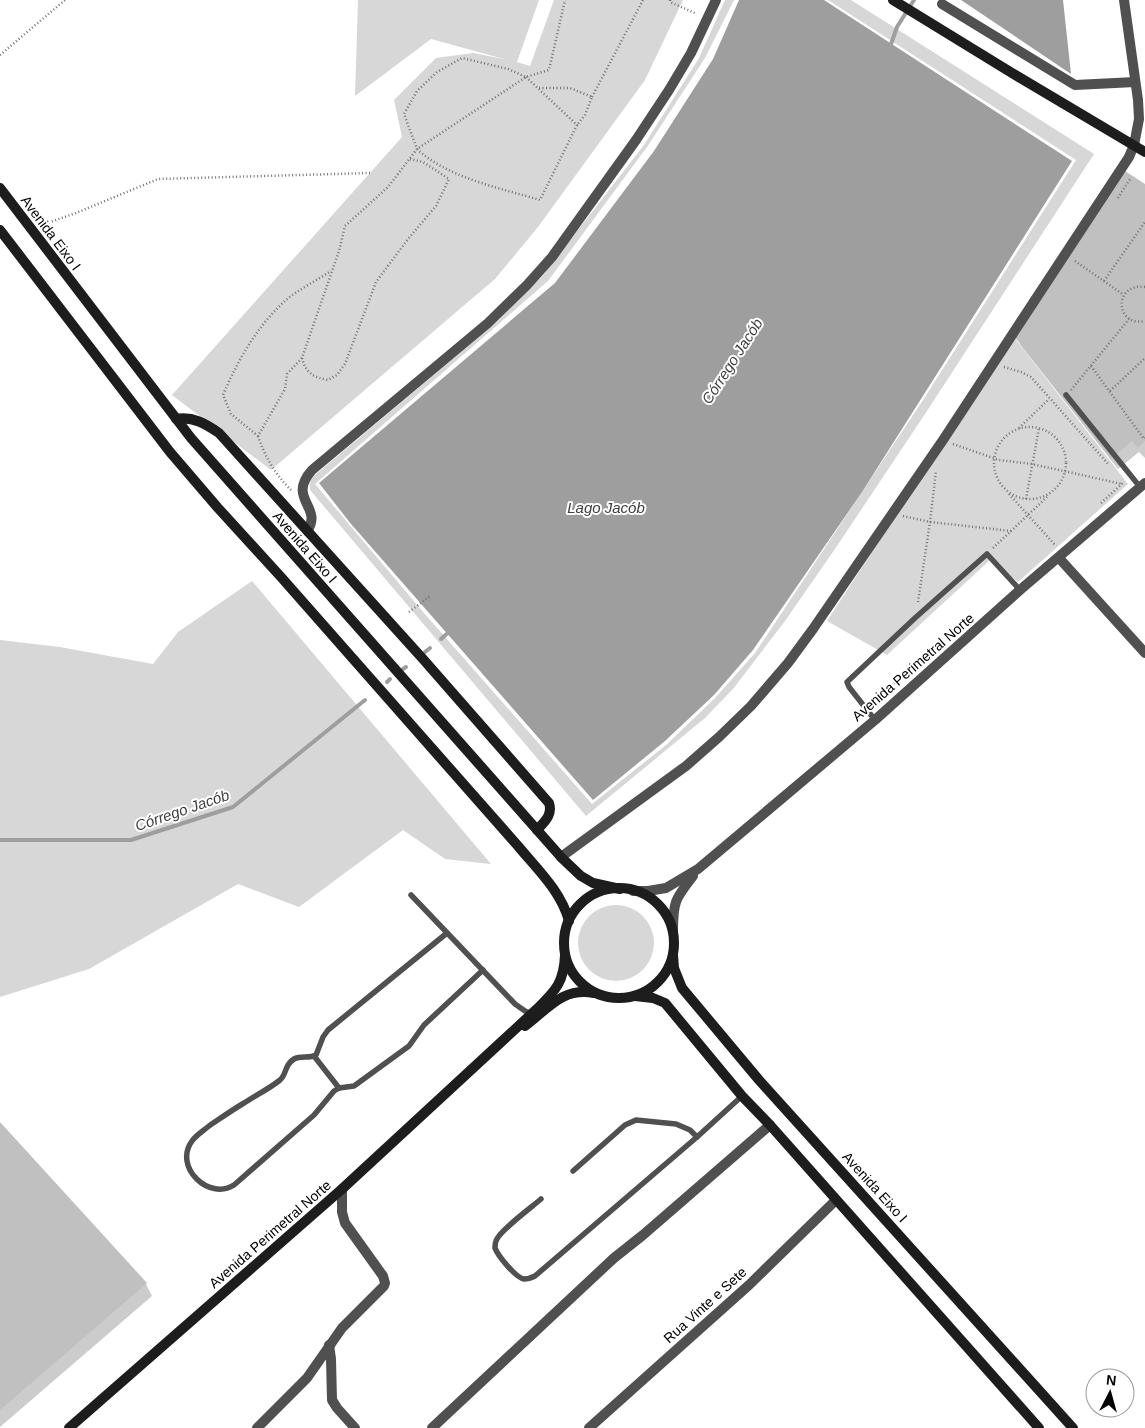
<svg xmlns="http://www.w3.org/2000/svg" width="1145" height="1428" viewBox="0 0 1145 1428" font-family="Helvetica,sans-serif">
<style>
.green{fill:#d7d7d7}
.water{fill:#9e9e9e}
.shadow{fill:#0003}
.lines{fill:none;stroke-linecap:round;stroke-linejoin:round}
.stream{stroke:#9e9e9e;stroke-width:4}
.building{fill:#c0c0c0}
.path{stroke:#727272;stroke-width:2.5;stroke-dasharray:1 2.5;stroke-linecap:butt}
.lane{stroke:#505050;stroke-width:5.5}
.street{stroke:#505050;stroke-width:10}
.secondary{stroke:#1d1d1d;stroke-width:10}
.labels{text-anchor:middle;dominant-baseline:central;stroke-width:4;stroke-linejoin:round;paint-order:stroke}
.street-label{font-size:14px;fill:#000;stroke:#fff}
.water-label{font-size:15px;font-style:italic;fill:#3f3f3f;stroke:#fff}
</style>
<rect width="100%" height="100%" fill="#fff"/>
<g class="green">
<path d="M358,0h181l-22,62 13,4 24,-66h129l-38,80 -107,147 -43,52 -224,191 -99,-75 230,-258 -8,-37 42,-42 37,-5 31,6 -73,-20 -76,57z"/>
<path d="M725,0h9l-29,58 -58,89 -99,134 -233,203 109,129 168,191 74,-59 49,-47 40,-45 168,-253 153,-240 -248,-160h23l243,154 -169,260 -88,132 -52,75 -52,68 -28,29 -119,98 -276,-326 -1,-10 189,-159 45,-46 101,-130 55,-87z"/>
<path d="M1013,336l115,148 -110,98 -28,-22 -103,95 -60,-34z"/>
<path d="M252,581l239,283 -46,-5 -42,-29 -104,77 -61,-23 -149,85 -89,28v-357l60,7 93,17 25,-32z"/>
<circle cx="616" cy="943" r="38"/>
</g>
<g class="water">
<path d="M739,0h85l248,161 -210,331 -109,158 -39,45 -49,46 -72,59 -242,-276 -32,-41 236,-200 99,-132 59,-92z"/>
<path d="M961,0h102l8,74z"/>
</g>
<g class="shadow">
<path d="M1145,185v273l-6,-6 -21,17 -96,-122 -7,-11z"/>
<path d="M0,1124l146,160 6,12 -152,131z"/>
</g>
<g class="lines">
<g class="stream">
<path d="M890,47l7,-20 17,-27"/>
<path d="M441,639l9,-8"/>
<path d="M425,652l5,-4"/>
<path d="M403,669l3,-2"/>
<path d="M387,682l3,-3"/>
<path d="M0,840h131l102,-33 132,-107"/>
</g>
</g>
<g class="building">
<path d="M1125,171l20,13v257l-7,7 -6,-7 -21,18 -98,-124z"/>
<path d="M0,1122l147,161 -147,127z"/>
</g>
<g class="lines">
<g class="path">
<path d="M670,0v2l27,12"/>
<path d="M0,55l65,-55"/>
<path d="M526,77l51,48 -37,75c-40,-12 -92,-22 -123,-51z"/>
<path d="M539,88h31l22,9 -7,18 -8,10"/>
<path d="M592,97l51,-97"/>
<path d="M410,159l13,3 26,17 -13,27 -28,33 -32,43 -31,82 -8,11 -9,5c-14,-3 -22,-6 -26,-22l37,-107 6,-25 43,-39 29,-38 -13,-35 13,-23 20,-19 25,-14 46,11 18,8 23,-7 16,-70"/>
<path d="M1118,198l12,-19"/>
<path d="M42,225l34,-12 82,-34 212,-6"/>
<path d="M1075,261l49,34"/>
<path d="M1104,281l41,-59"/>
<path d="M1145,287c-31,-5 -31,40 0,34"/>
<path d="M302,358l-15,16 -2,15 -27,47 -27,-22 -8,-19c15,-35 34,-69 63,-95 12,-10 31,-20 45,-29"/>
<path d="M1091,366l53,73 1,-1"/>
<path d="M1004,367l17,5 10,5 78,88"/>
<path d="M1071,390l58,-71"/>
<path d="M1110,391l35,-33"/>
<circle cx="1030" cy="463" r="36"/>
<path d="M1019,428l30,-29"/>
<path d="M258,436c7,21 17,38 33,54"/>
<path d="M953,444l46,16 33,4 90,20"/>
<path d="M1009,494l47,52"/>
<path d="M1026,499l13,-71"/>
<path d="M1101,503l23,-21"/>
<path d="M903,516l27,6 81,9"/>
<path d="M993,548l54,-51"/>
<path d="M918,602l12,-80 6,-51"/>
<path d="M409,612l21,-16"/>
<path d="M873,702l66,-57"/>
</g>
<g class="lane">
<path d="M1066,395l74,92"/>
<path d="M875,720l-26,-33 -2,-5 68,-64 72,-64 33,36"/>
<path d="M411,895l104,109 10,7 7,3"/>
<path d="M447,933l-119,97 -5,7 -7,18c-7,4 -15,0 -22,4 -10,6 -7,15 -14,21 -11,9 -24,15 -36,23 -12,7 -23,15 -35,23 -6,5 -13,9 -17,15 -19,26 17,60 42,44l80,-70 20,-24 5,-3 15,-2 55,-40 15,-21 59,-55"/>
<path d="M314,1056l25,32"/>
<path d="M573,1171l52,-46 11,-5 40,4 14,6 7,7"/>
<path d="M541,1199c-9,8 -42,32 -45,42 -1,2 -1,5 -1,7 3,8 21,30 29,31 4,0 7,-1 11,-3l162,-139 45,-41"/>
</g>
<g class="street">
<path d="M942,4l133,81 60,-3"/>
<path d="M307,531c17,-24 -21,-32 5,-61l176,-147 39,-38 25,-28 84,-117 33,-50 22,-37 25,-53"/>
<path d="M1059,558l86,95"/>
<path d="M561,857l125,-91 33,-29 32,-31 37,-43 25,-34 130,-189 186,-283 5,-12 5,-26 -1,-19 -14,-100"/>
<path d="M633,891h15l18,-3 32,-19 177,-149 145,-130 125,-107"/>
<path d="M673,931c0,-29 2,-32 20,-55"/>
<path d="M329,1345l2,14 1,41 5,8 18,20"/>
<path d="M257,1428l50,-50 35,-50 42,-42 1,-3 -2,-7 -38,-53 -3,-11v-23"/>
<path d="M432,1428l182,-170 29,-23 127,-110"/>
<path d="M589,1428l160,-143 87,-85"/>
</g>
<g class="secondary">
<path d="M893,0l119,73 133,79"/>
<path d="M0,188l191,250 370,419 20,19 12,7 27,6"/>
<path d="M0,230l170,222 48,56 63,69 237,269c19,23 43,45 51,75"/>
<path d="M176,419c17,-3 30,5 43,14l204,226 126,144c4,12 -5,19 -12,27"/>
<circle cx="619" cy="943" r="55"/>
<path d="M673,955l1,13 8,20 77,92 314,348"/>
<path d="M635,996l18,2 12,5 77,93 28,29 269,303"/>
<path d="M525,1026c23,-17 37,-39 69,-33"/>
<path d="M69,1428l273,-239 196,-181c18,-18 26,-26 27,-53"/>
</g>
</g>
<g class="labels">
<g class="street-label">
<text transform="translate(51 233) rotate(53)">Avenida Eixo I</text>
<text transform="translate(305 547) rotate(49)">Avenida Eixo I</text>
<text transform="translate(913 667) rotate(-41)">Avenida Perimetral Norte</text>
<text transform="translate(875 1187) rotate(48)">Avenida Eixo I</text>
<text transform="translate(270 1234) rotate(-41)">Avenida Perimetral Norte</text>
<text transform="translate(705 1305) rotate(-42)">Rua Vinte e Sete</text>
</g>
<g class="water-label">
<text transform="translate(732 361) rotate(-57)">Córrego Jacób</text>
<text x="606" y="507">Lago Jacób</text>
<text transform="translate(182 810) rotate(-19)">Córrego Jacób</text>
</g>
</g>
<g transform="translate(1110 1393) rotate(6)"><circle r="24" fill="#ffffff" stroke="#999999"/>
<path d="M0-4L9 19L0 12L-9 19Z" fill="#000000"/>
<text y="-8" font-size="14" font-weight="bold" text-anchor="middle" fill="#000000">N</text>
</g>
</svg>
